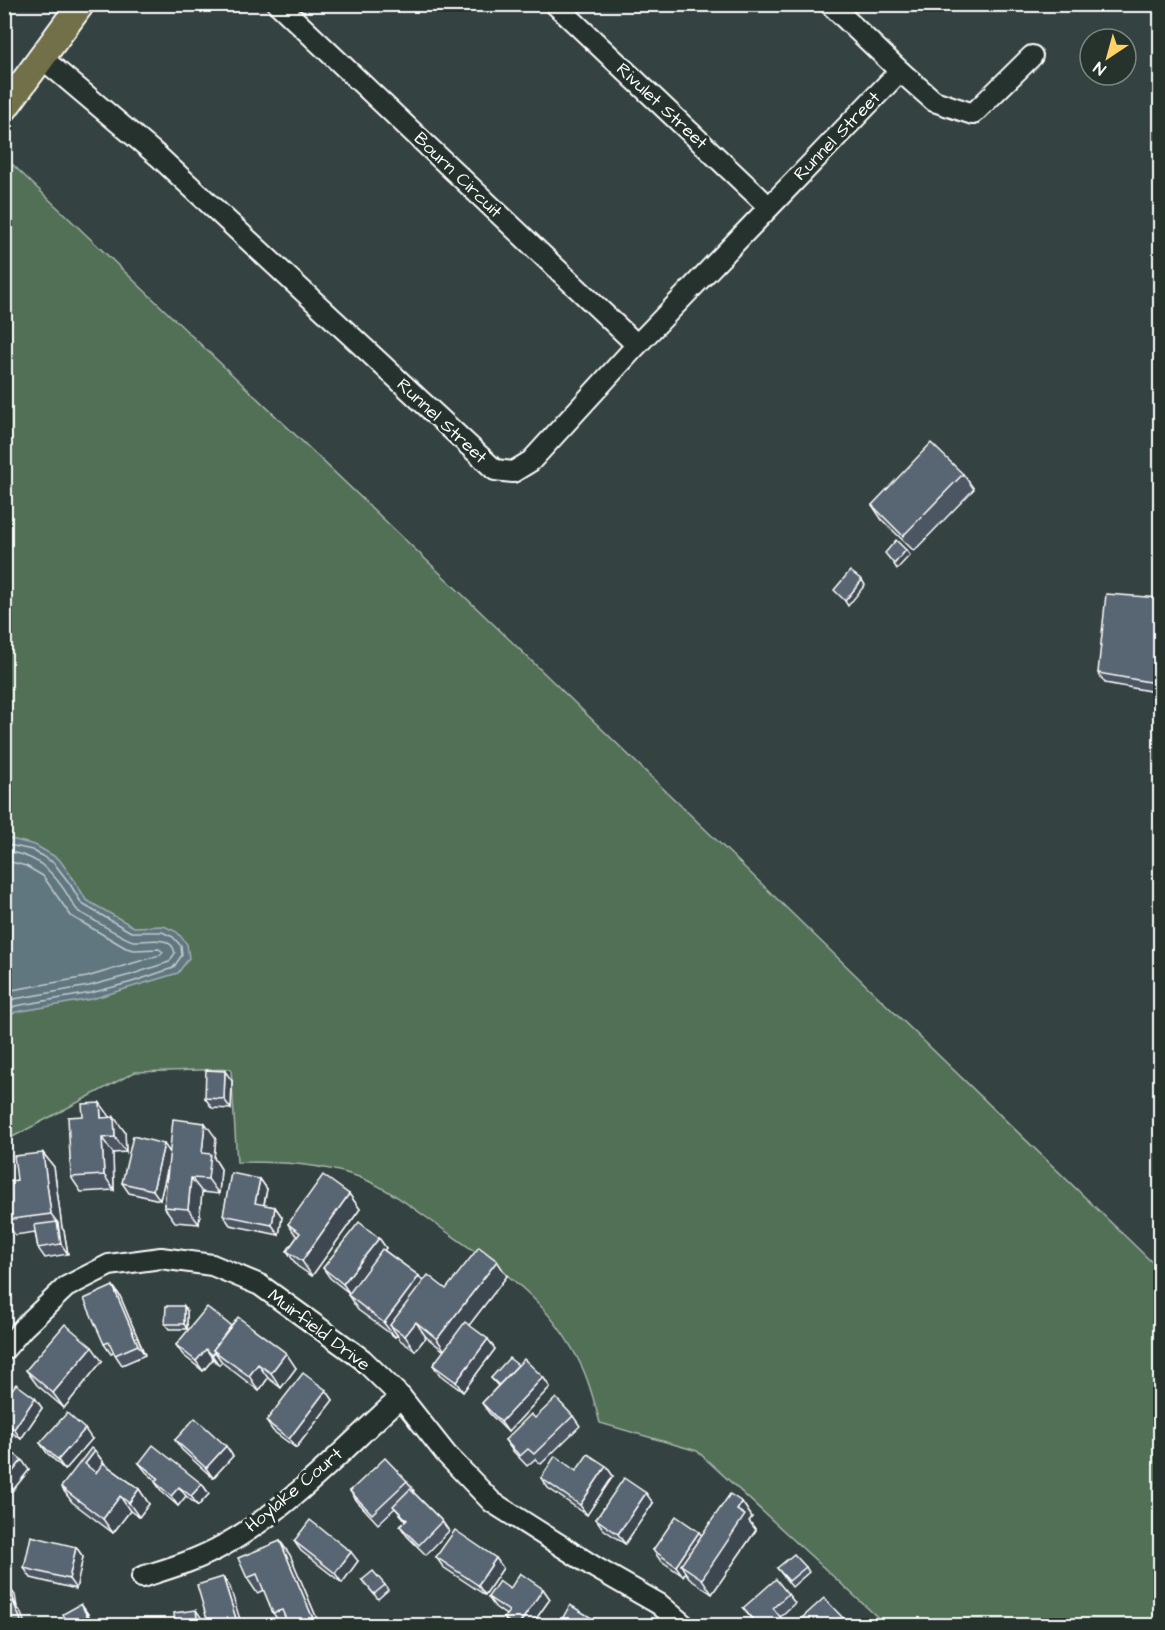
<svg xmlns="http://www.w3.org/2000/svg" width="1165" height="1630" viewBox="0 0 1165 1630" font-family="'Architects Daughter',sans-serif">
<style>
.green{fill:#516f57;stroke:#a8b7ab;stroke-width:1.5}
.water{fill:#617780;stroke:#a0adb3;stroke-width:1.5}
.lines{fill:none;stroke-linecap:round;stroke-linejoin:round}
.shore{stroke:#c0c9cc;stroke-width:1.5}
.minor-casing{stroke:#fff;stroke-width:24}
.major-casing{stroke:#fff;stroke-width:30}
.minor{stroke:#26332d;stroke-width:20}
.major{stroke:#71704a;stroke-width:26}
.wall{fill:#4c5762;stroke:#fff;stroke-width:1.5}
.shaded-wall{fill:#3e4750;stroke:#fff;stroke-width:1.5}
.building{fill:#586572;stroke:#fff;stroke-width:1.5}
.labels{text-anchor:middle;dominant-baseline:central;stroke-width:6;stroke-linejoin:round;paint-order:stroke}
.street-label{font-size:18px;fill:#fff;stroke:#26332d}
</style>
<rect width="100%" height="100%" fill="#354242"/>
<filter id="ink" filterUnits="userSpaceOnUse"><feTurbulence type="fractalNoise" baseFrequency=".0167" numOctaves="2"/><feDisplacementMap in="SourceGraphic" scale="12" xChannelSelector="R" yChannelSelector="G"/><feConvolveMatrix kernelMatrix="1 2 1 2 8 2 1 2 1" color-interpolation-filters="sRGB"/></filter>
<g filter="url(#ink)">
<path class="green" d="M12,164l499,477 649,629v355h-274l-189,-174 -97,-28c-5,-19 -10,-39 -18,-56 -32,-67 -80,-97 -138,-137 -27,-19 -54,-41 -85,-53 -40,-14 -80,-15 -122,-15l-6,-93 -96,3 -130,69 -1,-967z"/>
<path class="water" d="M7,838l28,7 24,14 16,22 11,19 48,27 30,-1 13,6 10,12 2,14 -11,15 -86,26 -76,13 -11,7 -1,-180z"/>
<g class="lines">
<g class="shore">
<path d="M4,844l28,6 22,13 16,21 12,20 49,28h31l11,5 8,9 1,9 -9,13 -41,14 -41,11 -76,13 -11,6"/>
<path d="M4,851c29,4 43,14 59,37 6,8 9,17 16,24 11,5 46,28 55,29 14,1 37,-7 41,12l-6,9 -39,13 -41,11 -75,13 -10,4"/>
<path d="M4,860l22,6 17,10 28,40 55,32 8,2 25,-1 4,3 -3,3 -73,22 -75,13 -8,3"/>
</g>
<g class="minor-casing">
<g id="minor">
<path d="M278,4l359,341"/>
<path d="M555,4l214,203"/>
<path d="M830,4l70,67 34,30 39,13 59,-58"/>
<path d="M42,58l116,98 337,314 18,2 18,-11 106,-116 263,-274"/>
<path d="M4,1350l20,-23 42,-40 43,-22 52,-7 51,7 48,20 102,74 39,38 45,57 46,48 104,66 63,36 26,22"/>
<path d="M142,1577c28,-9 56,-17 82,-32 65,-36 121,-98 177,-148"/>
</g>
</g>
<g class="major-casing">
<path id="major" d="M4,109l77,-105"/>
</g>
<use href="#minor" class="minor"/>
<use href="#major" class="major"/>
</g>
<g class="wall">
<path d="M963,474l11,15 -60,62 -32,-31 -10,-15z"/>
<path d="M1161,598v95l-56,-10 -7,-10z"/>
<path d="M232,1081l-1,28 -19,-1 -7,-10z"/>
<path d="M110,1117l15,15 1,20 -13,1 1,37 -33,2 -10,-15z"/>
<path d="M216,1138l-2,20 7,11 -2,25 -17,-2 -3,32 -24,-2 -11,-15 5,-43 -9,36 -31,-7 -7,-10 48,-31z"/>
<path d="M43,1153l11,14 8,61 2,3 4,23 -23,4 -7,-10 -3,-16 -20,3 -10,-15 12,-40z"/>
<path d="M260,1179l7,10 -3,16 11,2 7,10 -3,18 -49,-10 -7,-10z"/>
<path d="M349,1194l11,15 -48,67 -15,-10 -10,-15 10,-14 -9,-13z"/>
<path d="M379,1238l7,10 -2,2 35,26 4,6 23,7 61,-13 -38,49 26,24 -32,43 -23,-17 -7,-10 11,-14 -18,-14 -11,14 -15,-11 -3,-5 -2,2 -37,-27 -10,-15 1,-2 -19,-15 -7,-10z"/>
<path d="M113,1286l7,10 25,59 -23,10 -8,-12 -3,1 -7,-10z"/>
<path d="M184,1306l3,5v18h-18l-4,-5z"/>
<path d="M231,1326l65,42 -15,20 -13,-10 -9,13 -35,-27 -2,-2 -3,3 -6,-6 -10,12 -20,-16 -7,-10z"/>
<path d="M102,1361l-38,47 -27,-23 -11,-15z"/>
<path d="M518,1365l25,12 7,10 -42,45 -19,-19 -7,-10 16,-17 -7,-8z"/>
<path d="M326,1390l7,10 -37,48 -23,-17 -7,-10z"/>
<path d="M35,1398l7,10 -21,31 -17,-12v-27z"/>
<path d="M573,1416l7,10 -39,38 -6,-5 -8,7 -15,-16 -7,-10z"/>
<path d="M92,1439l-27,31 -18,-17 -7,-10z"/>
<path d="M175,1440l58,16 -20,22 -31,-28z"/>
<path d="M4,1446l25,24 -16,20 -9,-6z"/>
<path d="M95,1451l10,13 34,25 10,15 -10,13 -9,-6 -17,22 -41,-31 -11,-15z"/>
<path d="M139,1463l63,21 7,10 -11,12 -12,-10 -8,10 -16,-14 -7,-10 1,-1 -10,-9z"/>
<path d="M606,1466l7,10 -26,39 -39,-27 -7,-10z"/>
<path d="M407,1481l7,10 -1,1 29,29 7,10 -23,24 -19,-19 -7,-10 6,-5 -11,-13 -17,16 -21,-23 -7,-10z"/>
<path d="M742,1502l10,15 -3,4 7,9 -44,64 -21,-14 -6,-8 -2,4 -23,-16 -7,-10 49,-15z"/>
<path d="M653,1503l-28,41 -22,-15 -7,-10z"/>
<path d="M280,1541l10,14 30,71h-38l-9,-13 -9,-23 -7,3 -10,-15z"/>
<path d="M294,1541l64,20 -16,22 -41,-32z"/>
<path d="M76,1547l7,10 -7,32 -45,-11 -7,-10z"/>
<path d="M436,1557l60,1 7,10 -18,27 -42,-28z"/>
<path d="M806,1567l3,5 -17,15 -15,-19z"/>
<path d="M362,1580l23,5 3,5 -10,9z"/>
<path d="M510,1589h33l7,10 -19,27h-22l-5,-8 2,-3 -11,-8 -7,-10z"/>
<path d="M788,1594l7,9 -15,14 7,9h-30l-14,-18z"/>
<path d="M843,1618l5,8h-55z"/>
</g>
<g class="shaded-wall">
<path d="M906,550l4,5 -13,14 -3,-5z"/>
<path d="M862,580l3,5 -17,21 -3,-5z"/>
<path d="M225,1071l7,10 -1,28 -7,-10z"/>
<path d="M100,1103l11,15h-10z"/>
<path d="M114,1117l11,15 1,20 -11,-15z"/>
<path d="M205,1123l11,15 -2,20 7,11 -2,25 -11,-15 -6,-26z"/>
<path d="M102,1138l11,15 1,37 -10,-15z"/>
<path d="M164,1144l7,10 -11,46 -7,-10z"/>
<path d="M43,1153l11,14 8,61 2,3 4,23 -7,-10 -3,-21 -7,-9z"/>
<path d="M191,1178l11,14 -3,32 -11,-15z"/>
<path d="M260,1179l7,10 -5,24 -7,-10z"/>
<path d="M349,1194l11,15 -48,67 -10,-15z"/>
<path d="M275,1207l7,10 -3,18 -7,-10z"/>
<path d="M379,1238l7,10 -36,46 -7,-10z"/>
<path d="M497,1261l10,15 -60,78 -10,-15z"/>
<path d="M419,1276l10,15 -39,34 7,10 -2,2 -11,-14z"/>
<path d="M113,1286l7,10 25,59 -7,-10z"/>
<path d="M184,1306l3,5v18l-3,-5z"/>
<path d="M416,1322l10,15 -11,14 -10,-15z"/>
<path d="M488,1339l7,10 -32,43 -7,-10z"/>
<path d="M92,1347l10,14 -38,47 -11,-15z"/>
<path d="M206,1349l7,10 -10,12 -7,-10z"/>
<path d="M215,1352l7,10 -3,3 -7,-10z"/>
<path d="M286,1353l10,15 -15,20 -10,-15z"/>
<path d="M258,1364l10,14 -9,13 -10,-15z"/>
<path d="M543,1377l7,10 -42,45 -7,-10z"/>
<path d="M326,1390l7,10 -37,48 -7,-9z"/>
<path d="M35,1398l7,10 -21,31 -7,-10z"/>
<path d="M85,1429l7,10 -27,31 -7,-10z"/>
<path d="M226,1446l7,10 -20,22 -7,-10z"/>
<path d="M95,1451l11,15 -11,13 -10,-15z"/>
<path d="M22,1460l7,10 -16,20 -7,-10z"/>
<path d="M606,1466l7,10 -26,39 -7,-10z"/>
<path d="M202,1484l7,10 -11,12 -7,-10z"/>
<path d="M179,1487l7,9 -8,10 -7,-10z"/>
<path d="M139,1489l10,15 -10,13 -10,-14z"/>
<path d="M646,1493l7,10 -28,41 -7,-10z"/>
<path d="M120,1496l10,15 -17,22 -10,-14z"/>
<path d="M742,1502l10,15 -3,4 7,9 -44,64 -10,-15 35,-69z"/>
<path d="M699,1532l7,9 -25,24 4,7 -2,4 -7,-10z"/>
<path d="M280,1541l10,14 30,71h-3l-3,-5z"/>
<path d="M76,1547l7,10 -7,32 -7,-10z"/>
<path d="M351,1552l7,9 -16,22 -7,-10z"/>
<path d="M496,1558l7,10 -18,27 -7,-10z"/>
<path d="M223,1577l7,10 12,39 -4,-1z"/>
<path d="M543,1589l7,10 -19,27h-13z"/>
<path d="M11,1590l4,5 2,12 -3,-5z"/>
<path d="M13,1601l7,10 6,15h-3z"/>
<path d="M81,1604l7,10 6,12h-2z"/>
<path d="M196,1610l7,10 1,6h-6z"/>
<path d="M595,1620l4,6h-7z"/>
</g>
<g class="building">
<path d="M931,443l32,31 -60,62 -31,-31z"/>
<path d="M896,540l10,10 -12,14 -9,-11z"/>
<path d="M850,571l12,9 -17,21 -11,-11z"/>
<path d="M1106,594l55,4v86l-63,-11z"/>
<path d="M206,1070l19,1 -1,28 -19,-1z"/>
<path d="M100,1103l1,15 13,-1 1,20 -13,1 2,37 -33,2 -3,-60 15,-1 -1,-12z"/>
<path d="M173,1119l32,4 -3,30 9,1 -3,25 -17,-1 -3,31 -24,-2z"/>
<path d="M133,1136l31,8 -11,46 -31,-7z"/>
<path d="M43,1153l8,61 -46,6 -1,-38 13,-2 -3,-24z"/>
<path d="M231,1173l29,6 -5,24 20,4 -3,18 -49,-10z"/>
<path d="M323,1175l26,19 -47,67 -15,-10 13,-18 -12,-9z"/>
<path d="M57,1222l4,22 -23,4 -4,-23z"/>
<path d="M359,1222l20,16 -36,46 -20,-16z"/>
<path d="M479,1247l18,14 -60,78 -21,-17 -11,14 -15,-11 38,-50 18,14z"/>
<path d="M382,1249l37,27 -35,47 -36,-28z"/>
<path d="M113,1286l25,59 -23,10 -6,-13 -5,2 -20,-45z"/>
<path d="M166,1306h18v18h-19z"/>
<path d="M207,1307l24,19 -18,24 2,2 -3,3 -6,-6 -10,12 -20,-16z"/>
<path d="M238,1317l48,36 -15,20 -13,-9 -9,12 -36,-26z"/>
<path d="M465,1322l23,17 -32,43 -23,-17z"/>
<path d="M65,1324l27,23 -39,46 -27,-23z"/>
<path d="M509,1358l9,7 -19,20 -8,-7z"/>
<path d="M524,1359l19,18 -42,45 -19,-19z"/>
<path d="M303,1373l23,17 -37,49 -23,-18z"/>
<path d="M16,1384l19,14 -21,31 -10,-7v-22z"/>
<path d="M556,1398l17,18 -39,38 -6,-5 -8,7 -15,-16 26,-26 4,4z"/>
<path d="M67,1413l18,16 -27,31 -18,-17z"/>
<path d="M195,1418l31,28 -20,22 -31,-28z"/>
<path d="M153,1445l49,39 -11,12 -12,-9 -8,9 -16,-14 3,-4 -19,-15z"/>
<path d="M4,1446l18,14 -16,20 -2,-1z"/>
<path d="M91,1448l4,3 -10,13 11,9 7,-10 36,26 -10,14 -9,-7 -17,23 -42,-32z"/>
<path d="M588,1454l18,12 -26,39 -39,-27 14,-22 21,15z"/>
<path d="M385,1458l22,23 -35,33 -22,-23z"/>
<path d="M624,1478l22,15 -28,41 -22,-15z"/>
<path d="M410,1489l32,32 -23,24 -19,-19 7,-6 -14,-14z"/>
<path d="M730,1494l12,8 -5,8 8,5 -43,64 -21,-14z"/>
<path d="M676,1516l23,16 -23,34 -23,-16z"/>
<path d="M310,1520l41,32 -16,21 -41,-32z"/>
<path d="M455,1530l41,28 -18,27 -42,-28z"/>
<path d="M31,1536l45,11 -7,32 -45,-11z"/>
<path d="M280,1541l34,80 -11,5h-14l-7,-16 -9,3 -16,-39 -10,4 -9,-20z"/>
<path d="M794,1554l12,13 -17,14 -12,-13z"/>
<path d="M373,1571l12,14 -11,9 -12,-14z"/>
<path d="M520,1573l23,16 -25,37h-4l-10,-8 5,-7 -21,-14 11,-16 11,8z"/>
<path d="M223,1577l15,48 -29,1 -12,-41z"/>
<path d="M776,1579l12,15 -15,14 13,16 -1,2h-27l-15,-18z"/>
<path d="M11,1590l3,12 -1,-1 -9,3v-13z"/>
<path d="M824,1598l19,20 -8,8h-42z"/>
<path d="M13,1601l10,25h-19v-21z"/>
<path d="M81,1604l11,22h-23l-6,-12z"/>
<path d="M570,1605l25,15 -3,6h-34z"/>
<path d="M196,1610l2,16h-23l-1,-13z"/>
<path d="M420,1619l3,7h-17z"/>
</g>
</g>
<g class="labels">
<g class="street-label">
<text transform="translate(662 106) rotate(43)">Rivulet Street</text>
<text transform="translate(837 136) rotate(-46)">Runnel Street</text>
<text transform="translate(458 175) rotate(44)">Bourn Circuit</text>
<text transform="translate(442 421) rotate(43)">Runnel Street</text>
<text transform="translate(319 1330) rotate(37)">Muirfield Drive</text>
<text transform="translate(294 1490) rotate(-40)">Hoylake Court</text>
</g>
</g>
<rect width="1165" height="1630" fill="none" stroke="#26332d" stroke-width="24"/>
<rect x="12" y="12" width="1141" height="1606" fill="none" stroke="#fff" stroke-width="2" filter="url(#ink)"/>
<g transform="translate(1108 57) rotate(216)"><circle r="28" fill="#26332d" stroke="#7d8581" stroke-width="1.5"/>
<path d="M0-4.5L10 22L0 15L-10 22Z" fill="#ffd166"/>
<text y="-9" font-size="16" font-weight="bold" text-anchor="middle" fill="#ffffff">N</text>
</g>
</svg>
